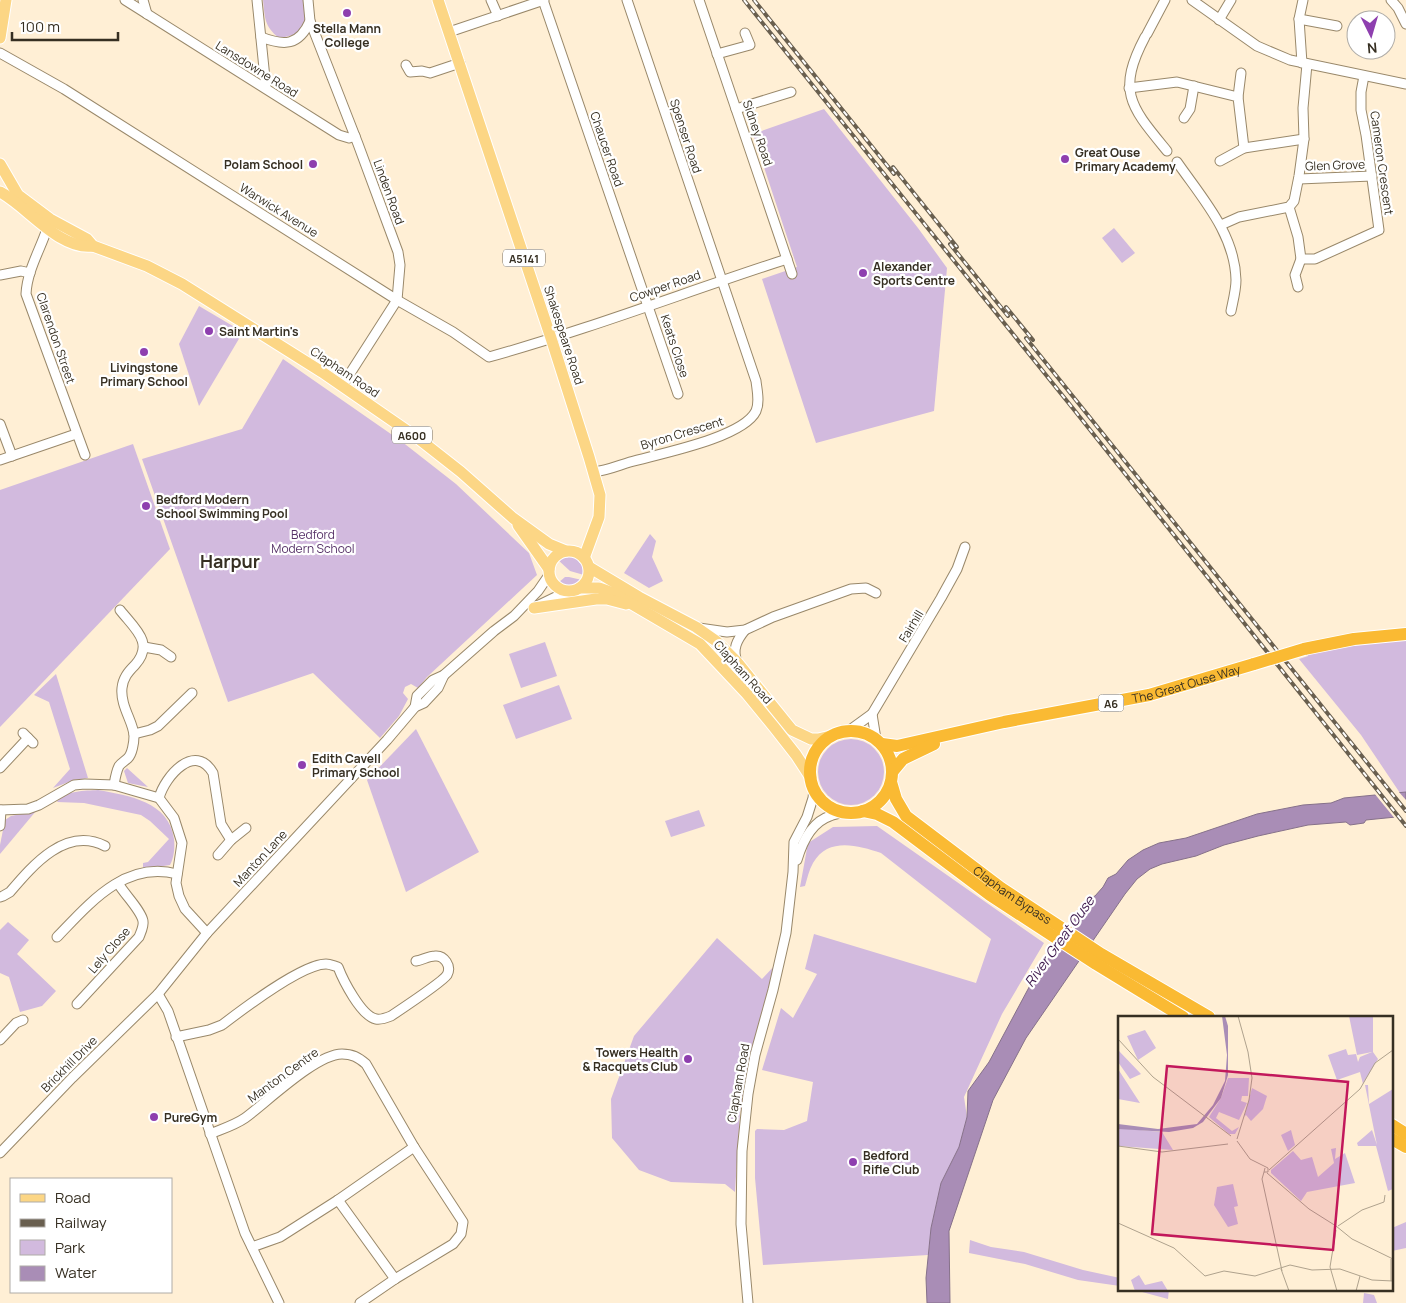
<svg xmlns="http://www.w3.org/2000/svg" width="1406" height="1303" viewBox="0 0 1406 1303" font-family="Manrope,sans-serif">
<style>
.green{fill:#d2bade}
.water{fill:#a98db6;stroke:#86718a}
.pier{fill:#ffefd5}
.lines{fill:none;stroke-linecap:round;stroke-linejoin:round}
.minor-casing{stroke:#99886a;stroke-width:11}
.major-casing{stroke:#fff;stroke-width:13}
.highway-casing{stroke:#fff;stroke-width:14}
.minor{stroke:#fff;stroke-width:9}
.major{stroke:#fcd685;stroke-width:11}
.highway{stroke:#faba33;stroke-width:12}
.rail-casing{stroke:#695f4f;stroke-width:4}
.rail{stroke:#fff;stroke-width:2;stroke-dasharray:5.5;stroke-linecap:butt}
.highway-bridge-casing{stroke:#fff;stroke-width:14;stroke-linecap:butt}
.highway-bridge{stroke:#faba33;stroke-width:12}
.poi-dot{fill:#8e3faf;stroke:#fff;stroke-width:2}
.labels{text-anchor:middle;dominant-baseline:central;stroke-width:4.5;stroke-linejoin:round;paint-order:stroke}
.shield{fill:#fff;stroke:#726d64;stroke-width:1}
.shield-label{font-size:11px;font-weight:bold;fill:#362f22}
.poi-label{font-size:12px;font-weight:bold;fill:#362f22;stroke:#fff;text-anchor:start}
.street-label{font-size:12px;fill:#362f22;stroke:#fff}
.park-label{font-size:12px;fill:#573268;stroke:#fff}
.water-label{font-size:14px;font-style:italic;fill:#3e194d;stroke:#fff}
.district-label{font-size:18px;font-weight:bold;fill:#362f22;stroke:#fff}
.inset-road{fill:none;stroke:#afa28d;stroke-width:1}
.view{fill:#c2185b;fill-opacity:0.15;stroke:#c2185b;stroke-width:2.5}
.inset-edge{fill:none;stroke:#362f22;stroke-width:2.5}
</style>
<rect width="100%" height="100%" fill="#ffefd5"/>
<g class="green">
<path d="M263,0h42c2,26 2,34 -26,38 -15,-12 -14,-20 -16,-38z"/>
<path d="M824,109l94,119 29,40 -13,143 -118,32 -54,-164 35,-12 -44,-133z"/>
<path d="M1114,228l21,25 -13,10 -20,-25z"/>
<path d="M199,306l44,26 -44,74 -20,-62z"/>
<path d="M283,359l118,82 55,43 73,69 8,22 -110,102 -9,11 -7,-4 -6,3 -2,6 5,6 -9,17 -19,22 -67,-65 -85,29 -86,-243 100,-30z"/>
<path d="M133,444l37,105 -170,178v-237z"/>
<path d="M650,534l6,7 -4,16 11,24 -14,7 -25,-15z"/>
<path d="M563,555c13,-1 23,7 21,20l-14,-4 -13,-12z"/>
<path d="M565,577h4l13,3c-7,7 -15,9 -24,3z"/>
<path d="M1406,639v153l-6,1 -39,-58 -62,-76 9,-3 -1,-3 48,-9z"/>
<path d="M545,642l12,34 -36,12 -12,-34z"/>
<path d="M56,674l32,104 -14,2 -21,8 17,-19 -21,-67 -15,-7z"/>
<path d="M559,685l13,34 -56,20 -13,-34z"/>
<path d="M416,729l63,123 -73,40 -39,-112z"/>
<circle cx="851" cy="772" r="33"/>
<path d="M127,768l21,19 -20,-4 -4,-12z"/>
<path d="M98,790c31,6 71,11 76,49 1,8 0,19 -4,26l-27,4v-6l5,-1 21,-23 -19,-18 -9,-6 -57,-12 -27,-1c8,-12 28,-11 41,-12z"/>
<path d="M699,810l6,16 -34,11 -6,-16z"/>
<path d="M36,811l-36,43v-9l5,-25 6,-4z"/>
<path d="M877,826l167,117 -42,71 -38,83 3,20 -8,30 -18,36 -10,45 -3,27 -165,10 -8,-87v-47l2,-2 27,1 23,-9 6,-39 -51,-12 19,-62 12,10 24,-44 -12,-5 9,-35 162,49 15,-44 -110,-86c-24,-8 -53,-16 -68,10 -4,7 -6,16 -8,23l-5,1 8,-44 25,-16z"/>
<path d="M8,922l21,18 -12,14 39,37 -14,15 -22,6 -11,-35 -9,-4v-43z"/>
<path d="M717,938l45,41 15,-16 -32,119 -5,31 -5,79 -10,-8 -54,-2 -32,-12 -27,-32 -1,-39 23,-63z"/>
<path d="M1406,1222v26l-14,3v-23z"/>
<path d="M970,1240l21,7 33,5 59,18 37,8v8l-42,-6 -53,-16 -56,-11z"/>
<path d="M1131,1289h38l-1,10z"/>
<path d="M1364,1293l10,2 3,8h-14z"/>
</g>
<path class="water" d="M1406,792v24l-40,4 -2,3 -14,2 -4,-3 -38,3 -50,11 -34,9 -28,11 -34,8 -12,5 -13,10 -12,15 -99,144 -33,62 -44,131 1,72h-23l-1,-25 5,-50 10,-45 18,-36 8,-30 1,-26 21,-29 53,-99 45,-61 -1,-2 9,-4 8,-9 5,-9 8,-4 12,-14 15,-10 16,-7 27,-5 71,-24 46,-9 28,-2 13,-5z"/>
<path class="pier" d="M1398,791l8,9v19l-10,1 -22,-27z"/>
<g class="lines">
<g class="minor-casing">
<g id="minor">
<path d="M125,0l214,135 10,3 6,-2"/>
<path d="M143,0l4,14"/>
<path d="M257,0l9,88"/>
<path d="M308,0l2,21 48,123 40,108 2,13 -3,35 -55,86"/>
<path d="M491,0l7,16"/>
<path d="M543,0l135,394"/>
<path d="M699,0l93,274"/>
<path d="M1192,0l65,46 33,14 116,24"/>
<path d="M1391,0l7,8 8,16"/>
<path d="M1299,19l38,7"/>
<path d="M1219,20l12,-20"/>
<path d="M449,32l95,-32"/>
<path d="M1147,34l18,-34"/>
<path d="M261,37c23,9 38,9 49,-16"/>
<path d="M1145,37c-29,55 -14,70 22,114"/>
<path d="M0,53l64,36 333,211 56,32 36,25c101,-28 199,-66 298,-98"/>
<path d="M717,54l33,-9 -5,-12"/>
<path d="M1302,63l-3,-44 4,-19"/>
<path d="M406,65l4,7 12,-1 8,2 30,-10"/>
<path d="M1129,88l48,-6 61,15 6,51"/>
<path d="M1238,97l3,-24"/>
<path d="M736,109l55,-17"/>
<path d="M1184,118l6,-9 4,-23"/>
<path d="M1220,161l24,-13 60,-9"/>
<path d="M1177,162c25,36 58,72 59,118 0,10 -3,21 -5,31"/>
<path d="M1299,179l73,-3"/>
<path d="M1289,207l9,30 3,22h14l64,-29 -13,-95 -5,-25v-18l3,-16"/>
<path d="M1221,225l18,-8 50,-10 5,-6 5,-25 5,-37 -1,-31 4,-44"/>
<path d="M47,229c-7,21 -20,42 -21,65l59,161"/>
<path d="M0,275l21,-4 9,2"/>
<path d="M1298,287l-3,-12 6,-16"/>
<path d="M0,424l12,32"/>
<path d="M0,460l76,-26"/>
<path d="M593,472c13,-1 24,-6 37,-10 28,-8 113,-24 126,-51 4,-9 1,-21 0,-30l-129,-381"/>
<path d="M537,606l31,-15"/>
<path d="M699,628l28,4 18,-2 28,-13 78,-28 15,-1 10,5"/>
<path d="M144,647l17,3 10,7"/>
<path d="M737,662c-5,-13 0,-22 8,-32"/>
<path d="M415,707l2,-11 16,-16 11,-5 50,-44 20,-15 24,-25 11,-16"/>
<path d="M872,714l4,25"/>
<path d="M850,730l22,-16 69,-116 16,-29 8,-22"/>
<path d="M23,733l10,10"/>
<path d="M134,734l16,-4 8,-4 34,-33"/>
<path d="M0,768l28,-30"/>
<path d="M114,785c1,-6 2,-13 5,-19 2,-3 6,-5 9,-8 4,-4 6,-15 6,-22 0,-13 -14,-30 -12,-48 1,-10 6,-16 13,-23 20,-22 -1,-37 -15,-55"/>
<path d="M159,798c6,-22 36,-56 54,-25l8,51 10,16"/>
<path d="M0,810l28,-1 11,-4 35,-20 11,-1 29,1 45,13 15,20 8,25 -6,40 3,13 6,13 22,24"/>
<path d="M0,826l1,-16"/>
<path d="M218,855l13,-15 15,-12"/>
<path d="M797,860c5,-17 15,-38 33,-44 5,-2 11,-3 16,-4"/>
<path d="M0,897l3,-1 7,-4c23,-27 56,-66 95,-46"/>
<path d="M57,937c32,-33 68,-77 120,-63"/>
<path d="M158,994l10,17 77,222 34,70"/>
<path d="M77,1004l62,-67c2,-5 5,-11 4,-16 -2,-11 -19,-27 -25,-38"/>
<path d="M176,1037l33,-7 13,-5c21,-16 80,-61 104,-61 4,0 8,2 12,3 5,13 23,49 38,52 5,1 10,-1 15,-3 9,-6 52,-35 56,-41 5,-9 -3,-20 -12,-19 -6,0 -13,4 -19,5"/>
<path d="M0,1040l16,-17 7,-3"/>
<path d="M210,1134c12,-5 25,-9 35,-16 22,-16 71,-64 97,-64 10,0 16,3 24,10l48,83"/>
<path d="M0,1153l72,-75 86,-84 49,-61 180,-193 28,-33 9,-4 14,-15 6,-13"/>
<path d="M338,1200l57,79"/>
<path d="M252,1247l28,-10 58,-37 76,-53 49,75 -2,12 -8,10 -58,35 -35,24"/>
<path d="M748,1303l-7,-79 1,-73 6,-57 7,-39 18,-65 13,-57 7,-61 1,-30 13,-25 6,-19 1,-9"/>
</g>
</g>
<g class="major-casing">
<g id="major">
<path d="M438,0l113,338 38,119 11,38 -1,22 -15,41"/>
<path d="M0,38l6,-38"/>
<path d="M0,164l18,31 32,24 37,20 6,7 54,20 35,18 140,88 97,67 42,33 52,46 36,26 17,7"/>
<path d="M0,192c27,14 60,59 93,54"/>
<path d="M518,525l31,44"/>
<circle cx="569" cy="571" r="20"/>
<path d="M589,567l50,30 57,30 20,14 21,21 55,68 19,9h7l13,-3"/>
<path d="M580,588h19l14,5 87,51 47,50 27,33 22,28 15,23"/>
<path d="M534,608l62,-9h11l19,5"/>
</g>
</g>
<g class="highway-casing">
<g id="highway">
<path d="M1304,649l50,-10 52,-5"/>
<circle cx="851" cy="772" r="41"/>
<path id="s1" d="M882,744l15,2 107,-24 145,-27 105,-31"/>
<path d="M893,771l10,-12 31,-15"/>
<path id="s2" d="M891,782l5,17 10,17 95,72 100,66 108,63"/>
<path d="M863,811l14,3 16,8 97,73 106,69 87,53"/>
<path d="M1392,1125l14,9"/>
<path d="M1392,1139l14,8"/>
</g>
</g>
<use href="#minor" class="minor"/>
<use href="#major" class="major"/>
<use href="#highway" class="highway"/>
<g class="rail-casing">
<g id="rail">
<path d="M744,0l327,406 335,420"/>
<path d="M754,0l140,174"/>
<path d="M893,167l64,80"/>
<path d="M950,244l58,72"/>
<path d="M1006,307l27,33"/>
<path d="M1026,338l380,473"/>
</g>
</g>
<use href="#rail" class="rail"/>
<g class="highway-bridge-casing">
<path id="highway-bridge" d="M1254,664l50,-15"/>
</g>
<use href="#highway-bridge" class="highway-bridge"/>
</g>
<g class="poi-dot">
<circle cx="347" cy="13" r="5"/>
<circle cx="1065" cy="159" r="5"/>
<circle cx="313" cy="164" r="5"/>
<circle cx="863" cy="273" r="5"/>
<circle cx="209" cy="331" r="5"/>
<circle cx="144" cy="352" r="5"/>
<circle cx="146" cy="506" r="5"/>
<circle cx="302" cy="765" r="5"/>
<circle cx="688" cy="1059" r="5"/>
<circle cx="154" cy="1117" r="5"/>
<circle cx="853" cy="1162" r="5"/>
</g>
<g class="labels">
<g class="shield">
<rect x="503" y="249.5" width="42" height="17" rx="4"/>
<rect x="392" y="426.5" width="40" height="17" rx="4"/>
<rect x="1098.5" y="694.5" width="25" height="17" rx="4"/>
</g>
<g class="shield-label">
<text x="524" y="258">A5141</text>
<text x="412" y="435">A600</text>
<text x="1111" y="703">A6</text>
</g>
<g class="poi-label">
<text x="347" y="28" text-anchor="middle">Stella Mann<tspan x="347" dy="14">College</tspan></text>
<text x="1075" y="152">Great Ouse<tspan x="1075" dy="14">Primary Academy</tspan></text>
<text x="303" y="164" text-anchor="end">Polam School</text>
<text x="873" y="266">Alexander<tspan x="873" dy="14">Sports Centre</tspan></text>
<text x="219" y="331">Saint Martin's</text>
<text x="144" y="367" text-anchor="middle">Livingstone<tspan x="144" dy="14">Primary School</tspan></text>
<text x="156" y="499">Bedford Modern<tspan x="156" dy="14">School Swimming Pool</tspan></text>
<text x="312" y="758">Edith Cavell<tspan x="312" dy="14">Primary School</tspan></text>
<text x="678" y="1052" text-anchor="end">Towers Health<tspan x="678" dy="14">&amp; Racquets Club</tspan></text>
<text x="164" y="1117">PureGym</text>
<text x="863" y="1155">Bedford<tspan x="863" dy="14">Rifle Club</tspan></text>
</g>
<g class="street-label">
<text transform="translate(257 69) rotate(32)">Lansdowne Road</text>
<text transform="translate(758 133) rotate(71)">Sidney Road</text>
<text transform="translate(686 136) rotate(72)">Spenser Road</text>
<text transform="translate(607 149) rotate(71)">Chaucer Road</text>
<text transform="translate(1382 163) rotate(82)">Cameron Crescent</text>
<text transform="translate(1335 165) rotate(-2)">Glen Grove</text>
<text transform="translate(389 192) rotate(70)">Linden Road</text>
<text transform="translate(279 210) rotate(32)">Warwick Avenue</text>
<text transform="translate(665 286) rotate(-19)">Cowper Road</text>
<text transform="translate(564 335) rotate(72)">Shakespeare Road</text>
<text transform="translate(56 338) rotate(71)">Clarendon Street</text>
<text transform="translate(675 346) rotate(72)">Keats Close</text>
<text transform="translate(345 372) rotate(34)">Clapham Road</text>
<text transform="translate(682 433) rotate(-17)">Byron Crescent</text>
<text transform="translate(911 626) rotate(-59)">Fairhill</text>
<text transform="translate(743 672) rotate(48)">Clapham Road</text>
<text stroke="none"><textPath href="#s1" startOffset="311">The Great Ouse Way</textPath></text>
<text transform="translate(260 858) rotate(-47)">Manton Lane</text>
<text stroke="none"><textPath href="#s2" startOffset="170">Clapham Bypass</textPath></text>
<text transform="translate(109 950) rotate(-49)">Lely Close</text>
<text transform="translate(69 1064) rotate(-45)">Brickhill Drive</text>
<text transform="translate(283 1075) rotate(-36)">Manton Centre</text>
<text transform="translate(738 1083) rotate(-80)">Clapham Road</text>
</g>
<g class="park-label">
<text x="313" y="534">Bedford<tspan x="313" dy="14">Modern School</tspan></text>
</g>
<g class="water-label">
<text transform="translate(1059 941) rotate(-54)">River Great Ouse</text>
</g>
<g class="district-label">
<text x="230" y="561">Harpur</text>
</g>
</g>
<g transform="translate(1118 1016)">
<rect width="275" height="275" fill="#ffefd5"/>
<path d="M231,0h24v36l5,7 -15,25 -3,-12 -23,8 -9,-25 18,-6 2,6 8,-1 2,8 2,-5 12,-5 -15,3zM27,14l11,18 -18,12 -11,-24zM0,35h1l22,23 -11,5 -12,-17zM0,53l22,34 -22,-4zM110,62h21l-1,18h-6l-1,5 6,2 -8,17 -20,-8 -3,6 16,13 7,-4 -4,7h-6l-20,-17 12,-19zM247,69h3l1,19 24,-15v100l-5,2 -12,-45h-18l-1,-3 15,-13 5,15zM134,72l15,8 -4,13 -12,12 -5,-6 -2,2zM0,112l44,4 11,18 -55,-4zM173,114l4,15 -7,6 -7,-16zM218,132l-1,11 10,-6 10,30 -48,9 -6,9 -30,-28v-3l22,-19 8,9 11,-3 6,20 16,-14 -3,-14zM115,168l5,22 -4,1 4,17 -10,3 -14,-22 3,-18zM21,259l6,10 17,-4 6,10h-33l-4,-11z" fill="#d2bade"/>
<path d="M104,0h3l3,10v49l-7,23 -18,24 -10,6 -24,4 -51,-3v-5l40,5 39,-5 16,-19 12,-24 2,-26z" fill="#a98db6"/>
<path class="inset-road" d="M0,23l35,38 78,59M119,123l12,-39 3,-22 -4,-26 -10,-36M119,125l13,18 18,9v4h-4l1,-4M0,130l44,6 66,-8M151,154l91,-81 15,-26 18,-13M146,156l-2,7 20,92M149,157l42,36 27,17M0,207l56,25 31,28 19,-5 31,5 35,-11 22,5 28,-1 32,11 21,1M218,210l16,13 41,20M220,210l24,-16 22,-8 1,-7M218,214l-6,37 7,24M163,253l8,22M273,265v-22M238,275l4,-15"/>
<path class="view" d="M49,50l181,16 -15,168 -181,-16z"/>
<rect width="275" height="275" class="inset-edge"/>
</g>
<rect x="10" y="1178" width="162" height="115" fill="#ffffff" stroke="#afaca7"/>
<rect x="20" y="1194" width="25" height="8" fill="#fcd685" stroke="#afaca7"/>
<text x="55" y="1203" font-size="15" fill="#362f22">Road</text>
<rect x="20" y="1219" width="25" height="8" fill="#695f4f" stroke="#afaca7"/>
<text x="55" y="1228" font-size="15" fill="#362f22">Railway</text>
<rect x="20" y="1240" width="25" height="15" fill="#d2bade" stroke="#afaca7"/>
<text x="55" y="1253" font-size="15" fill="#362f22">Park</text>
<rect x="20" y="1266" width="25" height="15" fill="#a98db6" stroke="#afaca7"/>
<text x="55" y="1278" font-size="15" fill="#362f22">Water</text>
<g transform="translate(1371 35) rotate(175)"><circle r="24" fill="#ffffff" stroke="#afaca7"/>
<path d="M0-4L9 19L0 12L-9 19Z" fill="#8e3faf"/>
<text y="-8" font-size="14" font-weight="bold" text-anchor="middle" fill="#362f22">N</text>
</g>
<path d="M12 32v8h106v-8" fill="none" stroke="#362f22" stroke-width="2.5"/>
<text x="20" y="32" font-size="15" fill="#362f22" stroke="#ffffff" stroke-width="4" paint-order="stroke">100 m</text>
</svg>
